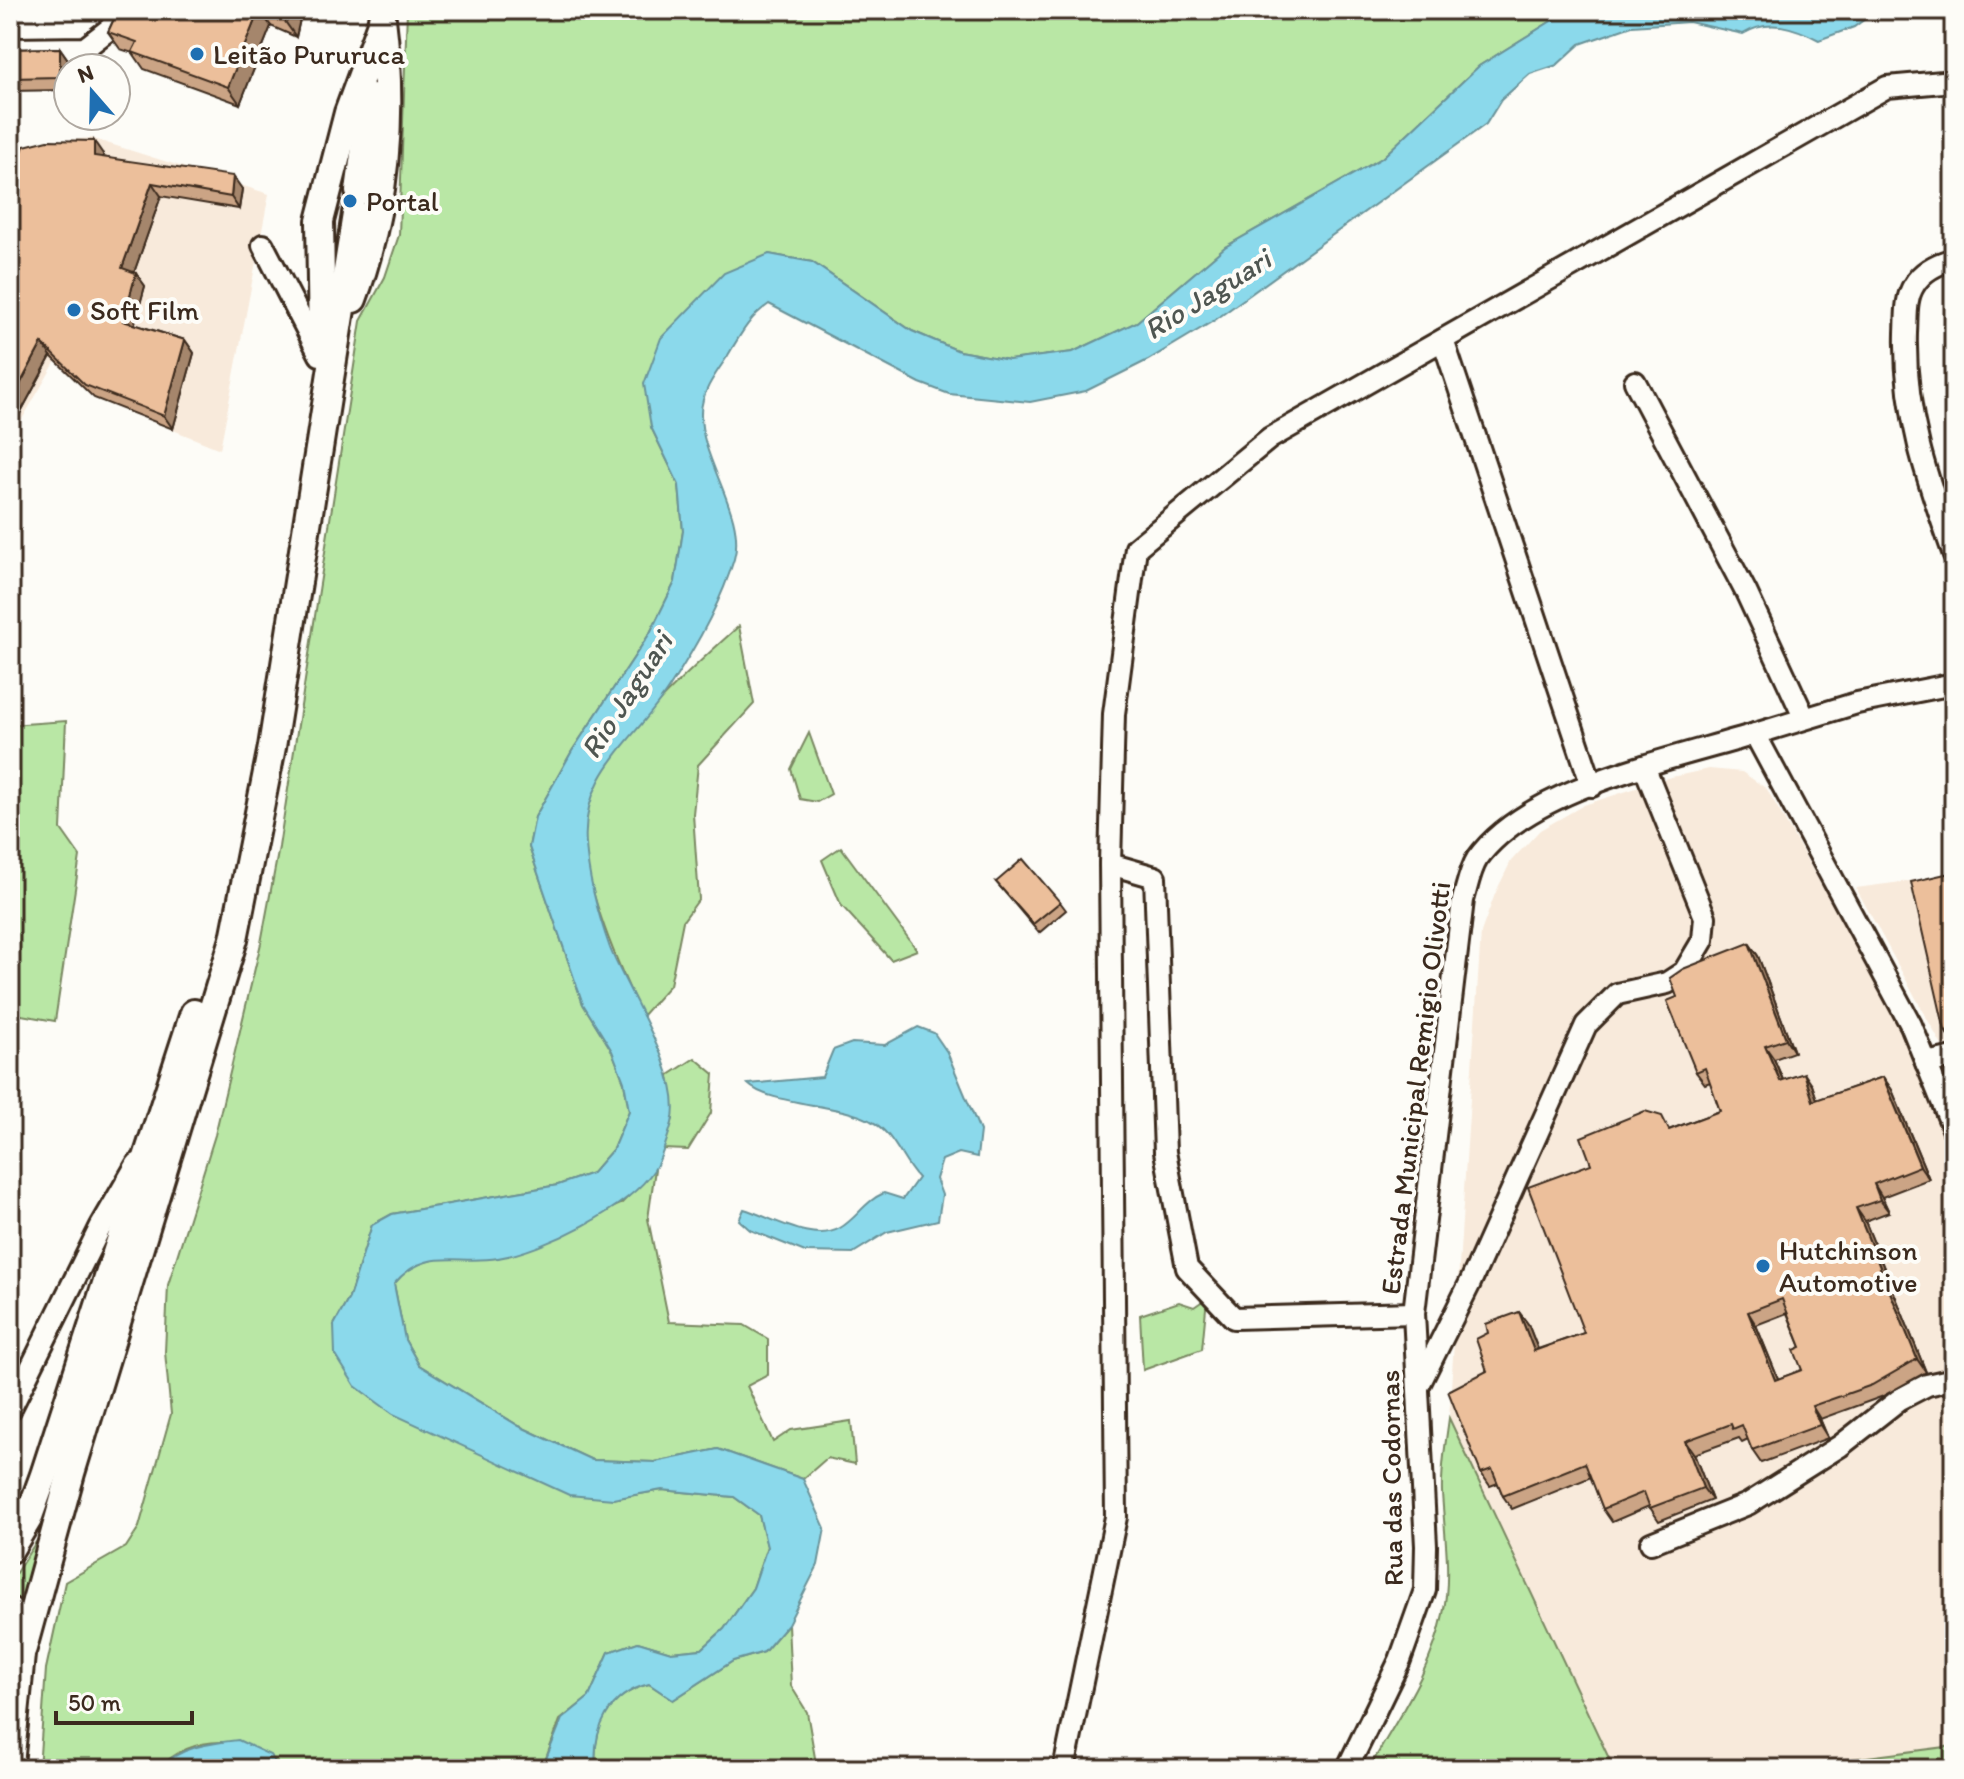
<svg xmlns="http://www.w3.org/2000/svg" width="1964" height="1779" viewBox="0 0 1964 1779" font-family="Itim,sans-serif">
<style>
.built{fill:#f8eadb}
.green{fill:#b9e7a5;stroke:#7a8862;stroke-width:2}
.water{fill:#8bd9eb;stroke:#6b9399;stroke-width:2}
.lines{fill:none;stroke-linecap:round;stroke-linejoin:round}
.major-tunnel{stroke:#d6d2cc;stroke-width:26;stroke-dasharray:26 13;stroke-linecap:butt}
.minor-casing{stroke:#3b2a1e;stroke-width:26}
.major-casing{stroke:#3b2a1e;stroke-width:32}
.minor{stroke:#fdfcf7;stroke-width:20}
.major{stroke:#fdfcf7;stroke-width:26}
.wall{fill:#cba485;stroke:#3b2a1e;stroke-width:2;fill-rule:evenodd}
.shaded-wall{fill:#a5866c;stroke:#3b2a1e;stroke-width:2}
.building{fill:#ecbf9b;stroke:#3b2a1e;stroke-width:2;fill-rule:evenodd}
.poi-dot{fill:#1f6fb2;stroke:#fdfcf7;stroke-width:3}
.labels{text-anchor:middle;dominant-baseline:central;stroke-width:8;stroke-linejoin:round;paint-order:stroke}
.poi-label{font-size:28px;fill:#3b2a1e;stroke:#fdfcf7;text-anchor:start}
.street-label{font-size:28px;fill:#3b2a1e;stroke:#fdfcf7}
.water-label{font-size:30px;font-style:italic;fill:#4f5651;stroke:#fdfcf7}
</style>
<rect width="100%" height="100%" fill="#fdfcf7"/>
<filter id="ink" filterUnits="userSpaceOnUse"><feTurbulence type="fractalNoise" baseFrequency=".0125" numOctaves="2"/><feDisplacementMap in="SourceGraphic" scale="16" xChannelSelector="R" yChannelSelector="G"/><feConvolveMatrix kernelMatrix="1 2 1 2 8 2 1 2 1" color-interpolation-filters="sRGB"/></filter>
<g filter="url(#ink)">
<g class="built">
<path d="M91,138l178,56 -49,255 -126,-51 -38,-37 -46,79v-285l22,-12z"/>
<path d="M1709,769l33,3 25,17 140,248 47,107v602l-185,23h-155l-165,-351 32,-486 14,-38 16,-33 29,-31 44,-25 83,-27z"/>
<path d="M1954,875v193l-98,-180z"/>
</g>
<g class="green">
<path d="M407,10h1162l-90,56 -97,92 -157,89 -88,75 -64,30 -64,8 -50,-9 -47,-20 -100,-69 -43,-8 -118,173 28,58 4,46 -8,51 -25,51 -78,118 -37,66 -6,30 54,157 29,47 12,31 5,29 -16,38 -21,24 -34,12 -166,29 -20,11 -23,73 -15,27 279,174 49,-9 72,7 25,18 8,31 -14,42 -29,41 -22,20 -31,3 -33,-10 -29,10 -20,45 -29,23 -18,49h-262c-27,-37 -91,-35 -121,0h-120l7,-100 19,-87 61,-35 13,-20 32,-113 -6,-62 3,-67 47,-150 46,-192 18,-96 82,-526 24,-44 14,-42z"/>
<path d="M739,626l15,78 -56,61 -5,49 6,85 -16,22 -13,64 -28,31c-24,-51 -67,-146 -57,-204 11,-59 109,-146 154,-186z"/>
<path d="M66,721l-5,108 19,27 -25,165 -45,-8v-288z"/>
<path d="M809,733l22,61 -14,8 -17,-3 -9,-30z"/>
<path d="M841,847l76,103 -26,10 -50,-55 -19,-45z"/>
<path d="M695,1058l19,16 -3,39 -23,37 -26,-1 11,-30 -4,-44z"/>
<path d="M655,1169l-7,50 21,103 75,3 24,14v36l-21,11 26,56 18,-12 60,-9 4,43 -28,-6 -24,21 -85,-30 -63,13 -63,-2 -73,-34 -100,-61 -14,-25 -11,-56 15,-17 26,-8 63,-1 123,-54z"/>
<path d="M1207,1298l-5,51 -59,21 -3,-55 39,-13 15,5z"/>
<path d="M1449,1418l165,351h-245c27,-49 63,-99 74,-155 9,-39 1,-82 -1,-122 -1,-24 4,-50 7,-74z"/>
<path d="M45,1528l-22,87 -13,-10v-23z"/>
<path d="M788,1624l3,62 16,26 10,57h-221c-4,-41 11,-74 53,-85l24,16 60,-39 31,-9z"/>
<path d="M1954,1746v23h-181z"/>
</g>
<g class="water">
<path d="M1569,10h308l-23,17 -35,13c-25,-13 -50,-22 -76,-6l-54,-12 -57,4 -52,18 -23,21 -27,9 -29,26 -15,24 -271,196 -67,40 -62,31 -56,11 -81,-8 -29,-11 -151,-79c-20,13 -30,33 -42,53 -11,16 -26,36 -26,56 -1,47 46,102 33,146 -13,44 -40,91 -65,129 -35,54 -88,85 -83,156 2,32 13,73 24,104 17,44 75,128 62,175 -4,14 -10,35 -18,47 -25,38 -111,81 -156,88 -42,7 -72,-12 -104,26l11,56 14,25 100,61 73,34 63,2 63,-13 85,30 22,49 -7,37 -30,59 -24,28 -31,9 -60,39 -24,-16c-40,10 -57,45 -53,85h-54l20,-50 27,-22 20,-45 29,-10 33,10 31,-3 22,-20 29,-41 14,-41 -8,-32 -25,-18 -72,-7 -49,9 -44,-4 -176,-81 -38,-28 -20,-32 -1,-29 15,-27 23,-73 20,-11 166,-29 34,-12 21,-24 16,-38 -5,-29 -12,-31 -29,-47 -54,-157 6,-30 37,-66 78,-118 25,-51 8,-51 -4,-46 -28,-58 -7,-43 17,-46 63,-65 45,-19 43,8 100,69 47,20 50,9 64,-8 64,-30 88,-75 157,-89 97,-92z"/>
<path d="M918,1027l16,6 13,19 33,79 -3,26 -18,-4 -17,7 -6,19 6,16 -4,25 -51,12 -34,21 -48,-1 -55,-22 -11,-10 5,-11c27,8 69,35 96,19 16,-9 25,-27 44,-35l19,6 15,-21c-17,-18 -24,-45 -47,-57 -32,-18 -102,-16 -123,-37l74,-7 11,-27 19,-7 33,2z"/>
<path d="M238,1740l32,15 10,14h-121c19,-22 52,-26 79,-29z"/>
</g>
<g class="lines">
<path class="major-tunnel" d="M341,212l4,-23"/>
<g class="minor-casing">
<g id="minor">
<path d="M10,49l75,-1 27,-21 4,-17"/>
<path d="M263,245l57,110"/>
<path d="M1954,259c-15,4 -32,12 -40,26 -9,14 -7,32 -8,48 -2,82 21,146 48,222"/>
<path d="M1443,340l149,446"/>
<path d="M1635,382l111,210 58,125"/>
<path d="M1755,734l102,-31 97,-19"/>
<path d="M1110,864l45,13 10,275 22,116 47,50 180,-5"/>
<path d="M1926,1063l28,-6"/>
<path d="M1419,1385l51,-102 116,-258 31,-31 50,-11 17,-11 19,-32 2,-23 -61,-151"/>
<path d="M10,1410l91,-184 36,-62"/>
<path d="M1651,1543l97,-39 92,-58 60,-47 27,-14 27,-6"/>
<path d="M1064,1769l52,-252 -6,-653 4,-150 22,-166 134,-110 617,-351 67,-6"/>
<path d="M1347,1769l53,-109 25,-70 1,-44 -12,-233 49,-413c4,-13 7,-30 14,-41 51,-72 197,-100 278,-125l156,291 43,106"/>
</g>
</g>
<g class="major-casing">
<g id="major">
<path d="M359,191l13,-93"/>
<path d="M353,299c33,-88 41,-186 29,-280"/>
<path d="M322,341l-2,-120 28,-108 32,-87"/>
<path d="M10,1549l18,-30 16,-44 150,-462"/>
<path d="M10,1611l13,24 -13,129"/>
<path d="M23,1648l48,-175 163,-534 38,-192 84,-533"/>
</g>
</g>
<use href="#minor" class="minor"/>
<use href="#major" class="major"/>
</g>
<g class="wall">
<path d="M118,10h184l-6,27 -25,-11 -31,78 -96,-35 -11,-16 -13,-4 -12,-17z"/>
<path d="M60,48l9,13 -1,29 -58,1v-42z"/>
<path d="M103,154v3l139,32 -3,20 -78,-13 -27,76 11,14 -11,38 51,16 9,13 -21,76 -79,-31 -43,-42 -41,76v-268l7,1z"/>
<path d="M1954,872v172l-9,-13z"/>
<path d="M996,882l64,20 6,8 -27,23z"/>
<path d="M1749,943l9,13 36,96 -20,7 9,21 29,5 5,15 66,-23 9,13 37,89 -47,18 7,15 -24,9 61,151 -45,25 -61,22 8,19 -67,25 -9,-13 -4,-11 -6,3 -3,-4 -45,16 18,46 -53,21 -10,-15 -37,16 -9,-13 -12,-32 -79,32 -9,-13 -5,-13 -8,3 -9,-13 7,-140 31,-21 9,12 10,25 46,-16 7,-169 80,-35 49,-18 -10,-29 -5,2 -9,-12 -19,-75zM1787,1313l14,34 1,23 -24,9 -22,-54z"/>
</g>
<g class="shaded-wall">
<path d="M259,10l12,16 -31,78 -12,-17z"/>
<path d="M286,10h16l-6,27 -12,-17z"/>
<path d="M60,48l9,13 -1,27 -8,-11z"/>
<path d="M94,141l9,13v15l-9,-13z"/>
<path d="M233,176l9,13 -3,20 -8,-12z"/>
<path d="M152,183l9,13 -30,85 -9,-13z"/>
<path d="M136,273l9,13 -13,48 -9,-13z"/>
<path d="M185,340l9,13 -21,76 -9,-13z"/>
<path d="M42,343l9,13 -41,76v-29z"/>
<path d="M1749,943l9,13 36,96 -8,-13z"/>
<path d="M1765,1046l9,13 15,35 -9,-13z"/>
<path d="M1804,1073l8,12 10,29 -9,-13z"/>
<path d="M1883,1077l9,13 37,89 -9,-13z"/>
<path d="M1874,1184l8,13 7,15 -9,-12z"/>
<path d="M1856,1208l9,13 61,151 -9,-13z"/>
<path d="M1519,1312l9,12 15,39 -9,-12z"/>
<path d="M1748,1312l8,13 28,68 -9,-13z"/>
<path d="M1812,1406l8,13 8,19 -8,-13z"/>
<path d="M1685,1441l9,13 18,46 -9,-12z"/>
</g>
<g class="building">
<path d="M118,10h141l-31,77 -96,-35 5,-10 -29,-10z"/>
<path d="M261,10h25l-2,10z"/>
<path d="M60,48v29l-50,1v-29z"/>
<path d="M48,140l46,1v15l139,20 -2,21 -79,-14 -30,85 14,5 -13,48 62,19 -21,76 -79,-31 -43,-42 -32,60v-239l7,1 7,-19z"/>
<path d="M1023,859l37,43 -27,22 -37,-42z"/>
<path d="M1954,872v157l-9,2 -34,-149z"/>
<path d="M1749,943l37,96 -21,7 15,35 24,-8 9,28 70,-24 37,89 -46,18 6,16 -24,8 61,151 -45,26 -60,21 8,19 -68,25 -10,-25 -9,4 -2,-5 -46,17 18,47 -53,20 -6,-16 -41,17 -18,-46 -82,33 -11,-27 -11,4 -33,-82 39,-20 -11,-32 12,-6 -2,-9 33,-12 15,39 50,-18 -56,-146 63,-23 -10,-27 64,-26 17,5 7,14 51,-19 -15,-43 -9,4 -29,-71 10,-4 -7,-19 13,-9zM1782,1299l19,48 -7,3 8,20 -27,10 -27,-68z"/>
</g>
</g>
<g class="poi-dot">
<circle cx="197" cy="54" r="8"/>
<circle cx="350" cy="201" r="8"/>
<circle cx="74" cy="310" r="8"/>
<circle cx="1763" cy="1266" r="8"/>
</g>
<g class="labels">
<g class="poi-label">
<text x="213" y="54">Leitão Pururuca</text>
<text x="366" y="201">Portal</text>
<text x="90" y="310">Soft Film</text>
<text x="1779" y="1250">Hutchinson<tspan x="1779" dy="32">Automotive</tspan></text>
</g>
<g class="street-label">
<text transform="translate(1415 1088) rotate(-83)">Estrada Municipal Remigio Olivotti</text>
<text transform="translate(1391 1478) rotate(-91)">Rua das Codornas</text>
</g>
<g class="water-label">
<text transform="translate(1207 294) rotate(-32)">Rio Jaguari</text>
<text transform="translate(626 695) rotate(-57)">Rio Jaguari</text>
</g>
</g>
<rect width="1964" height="1779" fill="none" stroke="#fdfcf7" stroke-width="40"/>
<rect x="20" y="20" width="1924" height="1739" fill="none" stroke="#3b2a1e" stroke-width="3" filter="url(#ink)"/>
<g transform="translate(92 92) rotate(340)"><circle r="38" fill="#fdfcf7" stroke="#afa8a0" stroke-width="2"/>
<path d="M0-6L14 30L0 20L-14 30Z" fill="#1f6fb2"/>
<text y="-12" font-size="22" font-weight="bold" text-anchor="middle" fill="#3b2a1e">N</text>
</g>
<path d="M56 1711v12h136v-12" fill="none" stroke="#3b2a1e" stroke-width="4"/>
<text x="68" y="1711" font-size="24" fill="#3b2a1e" stroke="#fdfcf7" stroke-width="6" paint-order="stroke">50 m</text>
</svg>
